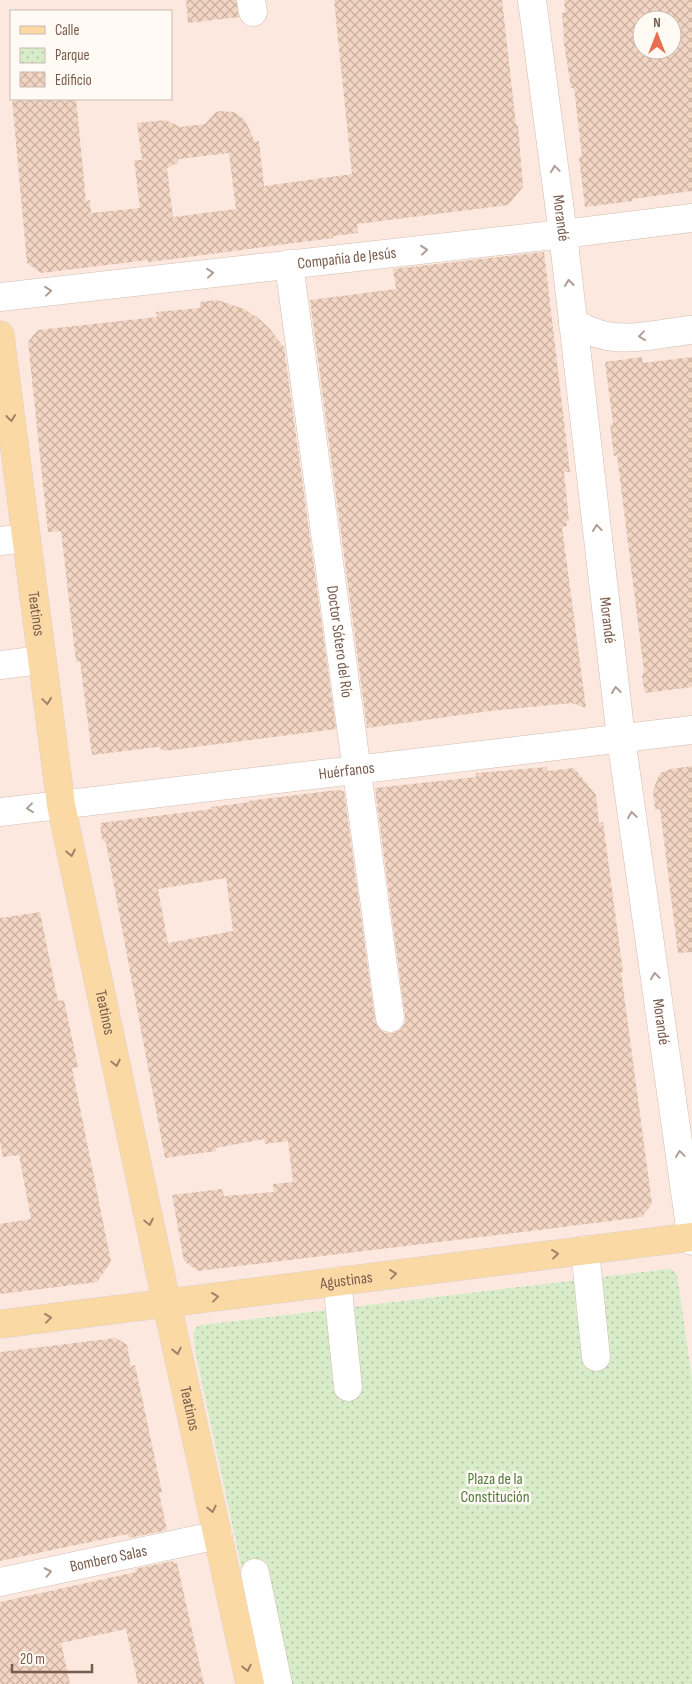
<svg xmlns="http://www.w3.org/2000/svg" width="692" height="1684" viewBox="0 0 692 1684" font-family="'Sofia Sans Condensed',sans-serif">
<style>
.commercial{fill:#fde8e0;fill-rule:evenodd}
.park{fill:url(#park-dots)}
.building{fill:url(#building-cross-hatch);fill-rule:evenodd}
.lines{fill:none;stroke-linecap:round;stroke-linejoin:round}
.minor-casing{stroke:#d1beb0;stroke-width:29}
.major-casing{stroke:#dad1cd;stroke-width:29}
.minor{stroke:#fff;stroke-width:28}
.major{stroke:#fbd9a5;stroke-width:28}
.oneway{stroke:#af9d94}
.oneway2{stroke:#a18267}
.labels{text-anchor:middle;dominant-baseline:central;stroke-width:5;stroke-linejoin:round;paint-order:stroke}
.street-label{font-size:16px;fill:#7a5c4d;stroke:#fffaf3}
.park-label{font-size:16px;fill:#537a41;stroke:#fffaf3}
</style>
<defs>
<pattern id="park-dots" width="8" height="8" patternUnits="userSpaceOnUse" patternTransform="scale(1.25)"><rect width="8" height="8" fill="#d8ecc9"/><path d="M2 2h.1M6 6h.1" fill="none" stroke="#b4c2a5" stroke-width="1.8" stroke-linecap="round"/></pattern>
<pattern id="building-cross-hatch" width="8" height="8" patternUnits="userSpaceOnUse" patternTransform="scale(1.25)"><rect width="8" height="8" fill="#f3d5c3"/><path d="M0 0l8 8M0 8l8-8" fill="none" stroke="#cab0a1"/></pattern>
</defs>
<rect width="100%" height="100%" fill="#fdf6ec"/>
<path class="commercial" d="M0,0h692v1378l-15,-104 -9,-5 -467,56 -5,2 -3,7 2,16 92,334h-287zM11,11h160v88h-160zM642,20h30v30h-30z"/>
<path class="park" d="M668,1269h3l6,5 15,104v306h-405l-44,-109 -48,-225 -2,-16 3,-7 5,-2z"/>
<g class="building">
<path d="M186,0h50l3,17 -51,6z"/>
<path d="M334,0h168l14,125h2l5,62 -15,18 -151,19 1,9 -25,3v2l-160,21 -25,3v-2l-107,13 -14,-10 -15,-164h64l10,102 4,-1 1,13 49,-5 -6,-48h8l-5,-37 29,-3 14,7 25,-3 11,-12 5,-1 13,1 11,8 10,22 4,-1 5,45 88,-12zM229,153l7,56 -63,8 -6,-49 10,-5 2,-4z"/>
<path d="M564,0h128v191l-60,8 1,2 -48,6 -6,-50 3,-1 -8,-68h-3l-8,-51h1l-2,-24 3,-1zM642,20h30v30h-30z"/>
<path d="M544,252l26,220h-6l5,49h-3l1,5 -5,1 24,181 -14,-5 -82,8 -123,17 -57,-428 86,-11 -3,-20z"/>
<path d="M217,300l27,9 13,8 11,10 16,20 52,382 -172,22 -6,-4 -66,8 -12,-94 -4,1 -15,-131 -13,1 -20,-190 10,-12 119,-13 -1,-5 44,-4v-6z"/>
<path d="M642,357l1,6 49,-6v330l-47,6 -3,-16 2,-6 -27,-216 -3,1 -4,-31 3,-1 -8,-62z"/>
<path d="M692,766v186l-14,1 -18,-144 -5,1 -2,-20 7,-17 11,-4z"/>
<path d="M547,767l1,4 26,-3 22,27 3,28 4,-1 20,150h-2l31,232 -10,13 -103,13 -341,41 -14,-10 -12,-66 50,-6 2,7 50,-4 -1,-8 20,-2 -5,-41 -23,3 -1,-5 -48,9v3l-51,7 -59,-315 -4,-3 -2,-17 112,-14 -1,-2 39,-5 -2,-1 89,-11 7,1 31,229 3,8 7,5h7l8,-3 5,-7v-7l-30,-228 101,-11v-4zM226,878l7,53 -65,12 -10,-54z"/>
<path d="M40,912l18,89 6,-1 14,67 -6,1 39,194 -14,20 -97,12v-70l31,-5 -12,-64 -16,2 -3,-16v-223z"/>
<path d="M116,1338l11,7 4,21 4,-1 27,127 -3,1 8,37 -38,8 -1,-4 -128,27v-209z"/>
<path d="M173,1561l1,3 3,-1 27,121h-66l-12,-55 -65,14 9,41h-70v-82l136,-30 -1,-3z"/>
</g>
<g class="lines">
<g class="minor-casing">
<g id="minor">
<path d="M251,0l2,12"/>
<path id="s1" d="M532,0l31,234 58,504 71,503"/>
<path id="s2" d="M289,264l101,754"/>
<path id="s3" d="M0,297l563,-63 129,-16"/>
<path d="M573,323c11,5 22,11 34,13 26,5 56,-3 83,-6"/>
<path d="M0,541l26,-3"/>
<path d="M0,665l41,-5"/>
<path id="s4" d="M0,812l692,-82"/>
<path d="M585,1250l11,107"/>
<path d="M337,1281l11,106"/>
<path d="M255,1573l23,111"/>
<path id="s5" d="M0,1582l218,-47"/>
</g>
</g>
<g class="major-casing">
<g id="major">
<path id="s6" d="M0,335l61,470 102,481 87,398"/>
<path id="s7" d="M0,1324l692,-87"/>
</g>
</g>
<use href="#minor" class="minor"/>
<use href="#major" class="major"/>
</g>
<defs><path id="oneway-chevron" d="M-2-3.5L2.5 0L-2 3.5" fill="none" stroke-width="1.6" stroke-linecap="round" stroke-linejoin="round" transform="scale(1.25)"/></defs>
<g class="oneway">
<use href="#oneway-chevron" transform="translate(555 169) rotate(-98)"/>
<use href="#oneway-chevron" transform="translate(424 250) rotate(-6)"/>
<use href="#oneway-chevron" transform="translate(210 273) rotate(-6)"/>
<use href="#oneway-chevron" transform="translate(569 283) rotate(-96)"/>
<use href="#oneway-chevron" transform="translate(48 291) rotate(-6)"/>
<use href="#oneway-chevron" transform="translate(642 336) rotate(173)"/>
<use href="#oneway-chevron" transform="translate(597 528) rotate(-97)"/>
<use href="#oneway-chevron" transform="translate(616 690) rotate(-97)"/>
<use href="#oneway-chevron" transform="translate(30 808) rotate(173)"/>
<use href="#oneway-chevron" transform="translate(632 815) rotate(-98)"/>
<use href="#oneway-chevron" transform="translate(655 976) rotate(-98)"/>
<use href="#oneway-chevron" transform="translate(680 1154) rotate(-98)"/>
<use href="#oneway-chevron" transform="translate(48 1572) rotate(-12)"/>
</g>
<g class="oneway2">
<use href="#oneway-chevron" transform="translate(11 418) rotate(83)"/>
<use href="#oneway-chevron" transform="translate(47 701) rotate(82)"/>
<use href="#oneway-chevron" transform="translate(71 853) rotate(78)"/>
<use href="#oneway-chevron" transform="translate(116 1063) rotate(78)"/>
<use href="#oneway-chevron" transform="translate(149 1222) rotate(78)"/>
<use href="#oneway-chevron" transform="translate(555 1254) rotate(-7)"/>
<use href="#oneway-chevron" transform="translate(393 1274) rotate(-7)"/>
<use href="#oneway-chevron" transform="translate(215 1297) rotate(-7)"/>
<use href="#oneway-chevron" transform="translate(48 1318) rotate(-7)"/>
<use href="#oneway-chevron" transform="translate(177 1351) rotate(78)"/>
<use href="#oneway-chevron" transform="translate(212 1509) rotate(78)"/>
<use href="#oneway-chevron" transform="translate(247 1668) rotate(78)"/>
</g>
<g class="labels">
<g class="street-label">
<text stroke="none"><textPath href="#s1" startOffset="220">Morandé</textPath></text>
<text stroke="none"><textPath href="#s3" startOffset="349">Compañía de Jesús</textPath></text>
<text stroke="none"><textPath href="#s6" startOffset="281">Teatinos</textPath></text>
<text stroke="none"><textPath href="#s1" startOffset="625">Morandé</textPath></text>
<text stroke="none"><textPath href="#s2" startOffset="381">Doctor Sótero del Río</textPath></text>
<text stroke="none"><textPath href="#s4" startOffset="349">Huérfanos</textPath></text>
<text stroke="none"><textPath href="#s6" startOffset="686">Teatinos</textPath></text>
<text stroke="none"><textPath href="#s1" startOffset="1030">Morandé</textPath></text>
<text stroke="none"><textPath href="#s7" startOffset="349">Agustinas</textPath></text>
<text stroke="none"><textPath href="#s6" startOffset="1091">Teatinos</textPath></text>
<text stroke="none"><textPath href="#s5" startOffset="111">Bombero Salas</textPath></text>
</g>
<g class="park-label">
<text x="495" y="1479">Plaza de la<tspan x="495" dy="18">Constitución</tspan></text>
</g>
</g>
<rect x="10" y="10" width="162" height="90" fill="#fffaf3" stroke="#cabbb1"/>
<rect x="20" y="26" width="25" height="8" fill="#fbd9a5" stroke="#cabbb1"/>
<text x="55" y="35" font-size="15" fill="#7a5c4d">Calle</text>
<rect x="20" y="48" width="25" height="15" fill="url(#park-dots)" stroke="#cabbb1"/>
<text x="55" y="60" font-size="15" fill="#7a5c4d">Parque</text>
<rect x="20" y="72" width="25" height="15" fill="url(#building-cross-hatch)" stroke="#cabbb1"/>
<text x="55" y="85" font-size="15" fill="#7a5c4d">Edificio</text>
<g transform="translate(657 35)"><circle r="24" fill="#fffaf3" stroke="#cabbb1"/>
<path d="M0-4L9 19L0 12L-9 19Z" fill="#e76f51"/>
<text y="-8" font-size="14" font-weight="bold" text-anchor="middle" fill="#7a5c4d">N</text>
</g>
<path d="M12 1664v8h80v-8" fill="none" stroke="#7a5c4d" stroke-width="2.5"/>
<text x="20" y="1664" font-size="15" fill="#7a5c4d" stroke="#fffaf3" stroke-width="4" paint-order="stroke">20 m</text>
</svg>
